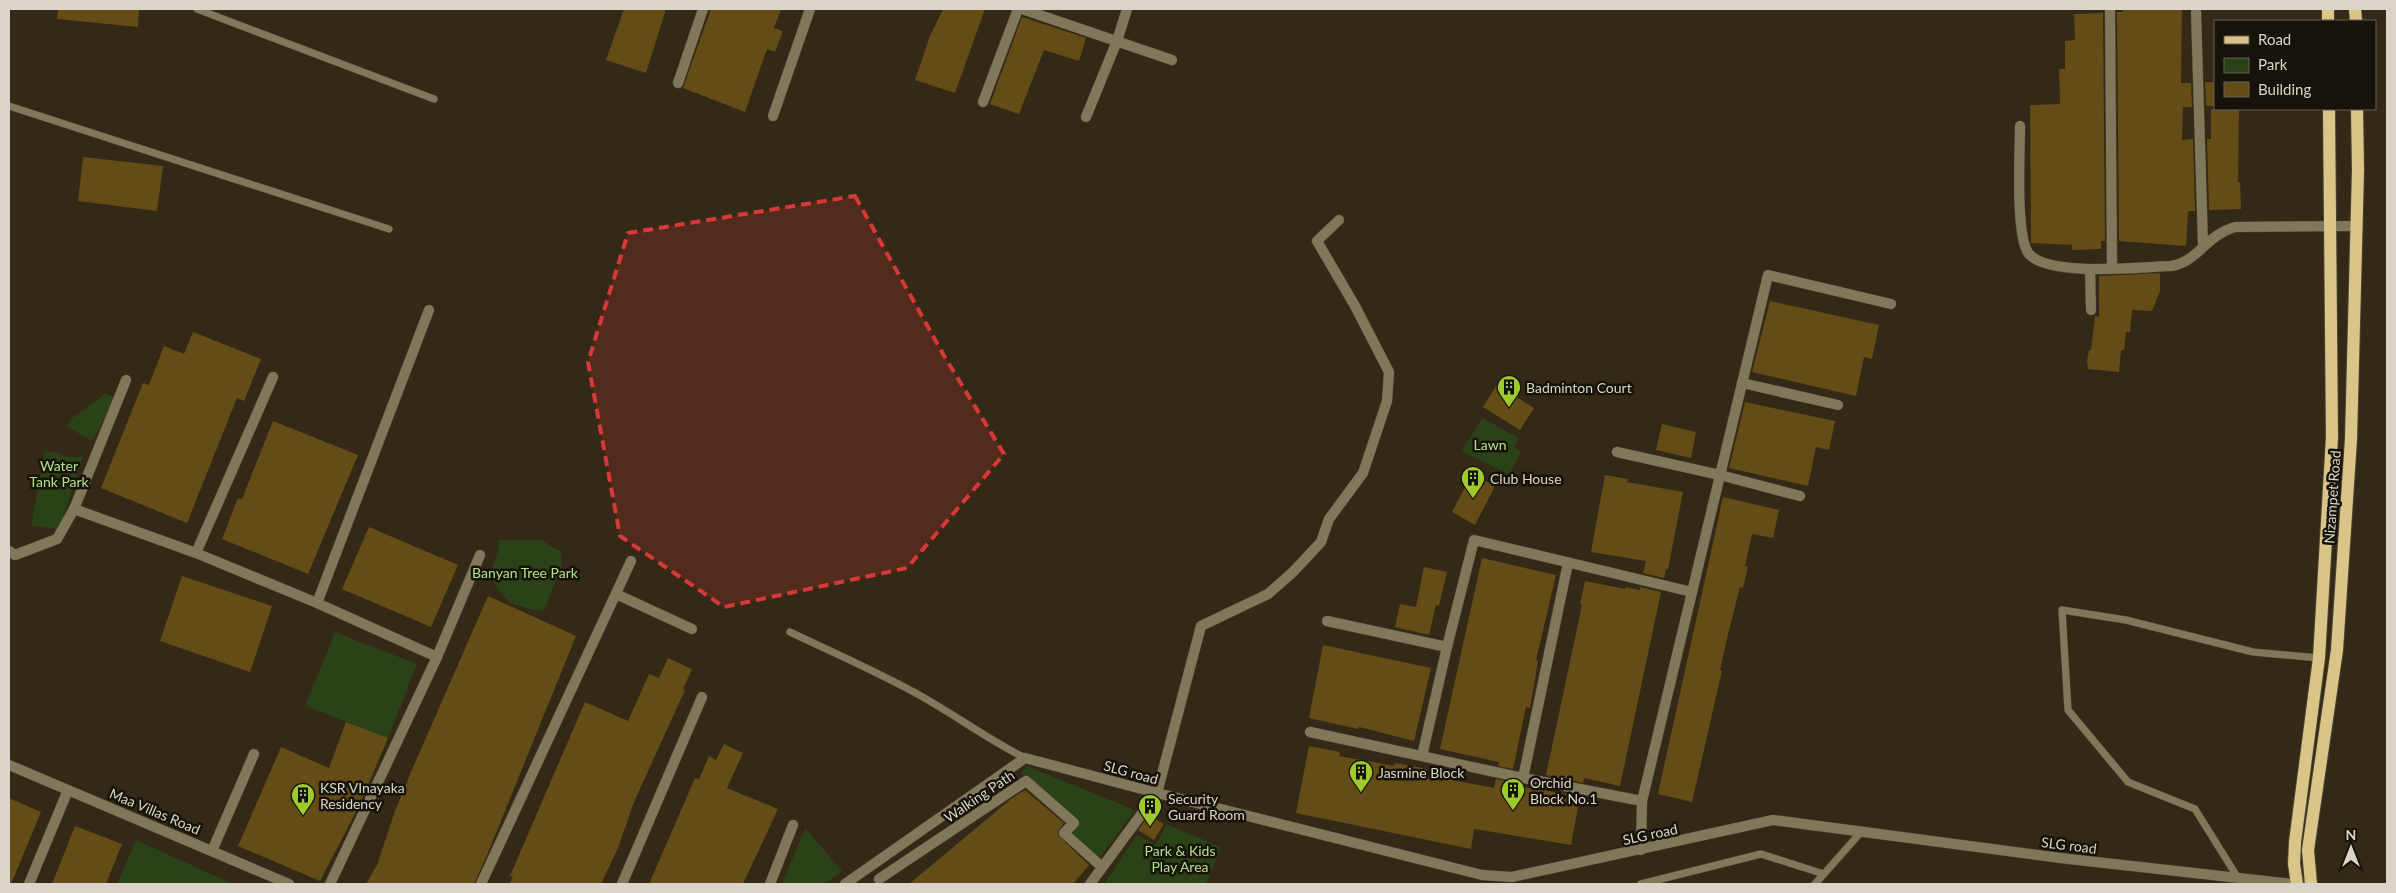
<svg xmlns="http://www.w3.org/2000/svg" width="2396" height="893" viewBox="0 0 2396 893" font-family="Lato,sans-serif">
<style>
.green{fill:#2b4118}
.building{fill:#644c16}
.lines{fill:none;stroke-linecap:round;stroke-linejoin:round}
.lane-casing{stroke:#4e4533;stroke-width:8}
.street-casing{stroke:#4e4533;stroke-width:11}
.primary-casing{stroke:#4e4533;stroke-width:14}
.lane{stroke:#81785b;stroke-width:7}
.street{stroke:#81785b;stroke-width:10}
.primary{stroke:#d9c588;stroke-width:12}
.marked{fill:#d63938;fill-opacity:0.2;stroke:#d63938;stroke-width:4;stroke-dasharray:10 6;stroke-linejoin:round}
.labels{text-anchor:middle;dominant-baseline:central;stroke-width:5;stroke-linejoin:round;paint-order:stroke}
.poi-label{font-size:14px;fill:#dbd5c9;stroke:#17130a;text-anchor:start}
.park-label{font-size:14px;fill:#b0e189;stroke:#17130a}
.street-label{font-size:14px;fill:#dbd5c9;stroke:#17130a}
</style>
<rect width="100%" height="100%" fill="#332916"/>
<g class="green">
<path d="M106,393l9,5 -19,37 -5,6 -24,-15 5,-8z"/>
<path d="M1482,418l37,20 -5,8 7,6 -11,23 -48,-24z"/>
<path d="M45,451l14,2 2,3 22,1 -24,72 -28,-3z"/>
<path d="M499,540h42l20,12 1,12 -17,45c-9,4 -17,-1 -26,-3 -10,-3 -13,-6 -19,-14 -18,-22 -1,-29 -1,-52z"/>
<path d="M335,632l82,32 -29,74 -83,-32z"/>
<path d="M1027,766l108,44 -37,50 -29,-27 9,-10 -57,-49z"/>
<path d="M1166,824l55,23 -15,37h-102l33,-49 19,10z"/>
<path d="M805,828l37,43 -18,13h-42z"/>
<path d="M136,840l97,44h-116z"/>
</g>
<g class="building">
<path d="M58,9h81l-1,18 -81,-8z"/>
<path d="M624,9h42l-20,64 -40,-13z"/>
<path d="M711,9h70l-7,19 9,3 -8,21 -8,-3 -22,63 -62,-24z"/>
<path d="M943,9h42l-30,84 -40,-13 15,-44z"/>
<path d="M2123,9h59l-1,74h10l1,24h-9l-1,33 11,-1 2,72h-7l-2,35 -67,-5 -2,-229h6z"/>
<path d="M2103,13l2,228h-4v8l-29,1v-5l-41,-2 -1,-138 30,-1 -1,-35h6v-28l10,-1 -1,-26z"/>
<path d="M1022,17l64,21 -7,23 -35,-11 -25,64 -29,-10z"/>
<path d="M2205,82h10v24h-9z"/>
<path d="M2211,109h28l-1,73h2l1,27 -32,1 -2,-71h4z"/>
<path d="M83,157l80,9 -6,45 -79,-10z"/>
<path d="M2160,273v18l-8,20 -20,-1 -2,22h-4l-2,18h-3l-2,22 -31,-3 -1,-8 2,-11h2l4,-34 4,1v-41z"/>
<path d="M1770,301l109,24 -7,34 -8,-2 -8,39 -104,-24z"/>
<path d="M193,332l68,27 -17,42 -7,-3 -50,125 -86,-35 42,-105 6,2 15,-39 20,8z"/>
<path d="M1497,385l37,23 -14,22 -37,-23z"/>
<path d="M1745,402l90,19 -6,29 -13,-3 -8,39 -79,-18z"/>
<path d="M273,421l85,34 -50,119 -86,-35 16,-41 4,1z"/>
<path d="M1662,424l34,8 -5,26 -35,-8z"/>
<path d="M1472,474l23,12 -20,39 -23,-13z"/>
<path d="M1605,475l23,4 -1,3 56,10 -15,77h-2l-2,9 -21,-5 3,-12 -55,-9z"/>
<path d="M1723,497l56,13 -6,28 -21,-4 -7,32 3,1 -5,21 -3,-1 -13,51 -7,32 2,1 -30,131 -34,-8z"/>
<path d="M369,527l89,38 -27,62 -89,-38z"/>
<path d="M1482,558l74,17 -20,85 2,1 -8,47 -4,-1 -13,62 -15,-3 1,-4 -59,-13z"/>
<path d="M1424,567l23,5 -8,34 -3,-1 -7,30 -34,-8 5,-23 16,3z"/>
<path d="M182,576l90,30 -22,66 -90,-31z"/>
<path d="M1585,581l40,8v-2l15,3v-3l21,5 -41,194 -36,-8 -1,5 -37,-8 36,-170 -2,-1z"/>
<path d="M488,596l88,40 -89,219 -13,29h-108l11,-19 18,-54 16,-39z"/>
<path d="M1323,645l108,23 -17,73 -55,-14 -1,2 -49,-11z"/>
<path d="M668,658l24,11 -9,20 2,1 -51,112 -16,46 -17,36h-92l4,-7 -3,-1 75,-174 43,19 21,-47 10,4z"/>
<path d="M346,722l42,16 -30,70 -38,73 -82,-35 43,-99 48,21z"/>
<path d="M724,744l19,9 -16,35 51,21 -35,75h-94l46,-106 4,1 10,-23 7,4z"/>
<path d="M1309,746l31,6 -1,4 39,7 16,3 1,-3 32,6 -1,6 68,13 2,-9 14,3 -1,3 71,11 -9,49 -97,-16 -3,20 -175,-36z"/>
<path d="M1025,790l39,33 -6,8v4l31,30 -16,19h-164l102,-85z"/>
<path d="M9,798l32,14 -30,72h-2z"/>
<path d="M1149,815l15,9 -10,16 -16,-10z"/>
<path d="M75,826l47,18 -16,40h-54z"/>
</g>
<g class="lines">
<g class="lane-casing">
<g id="lane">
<path d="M197,9l237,90"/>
<path d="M9,106l380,123"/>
<path d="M790,632c40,19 81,37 120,58 40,21 75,48 115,68"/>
<path d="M2238,878l-43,-69 -67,-27 -60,-72 -6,-100 64,10 127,32 66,6"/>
<path d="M1641,884l120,-30 63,20"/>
<path d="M1815,884l47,-53"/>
</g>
</g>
<g class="street-casing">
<g id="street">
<path d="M1022,9l150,51"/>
<path d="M2110,9l2,259"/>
<path d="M2196,12l7,233"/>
<path d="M678,83l25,-74"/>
<path d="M983,102l35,-93"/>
<path d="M773,116l37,-107"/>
<path d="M1086,117l31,-76 10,-32"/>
<path d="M2020,126c0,25 -5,111 9,128 20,23 112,13 142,12 27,-4 35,-31 64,-39l121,-1"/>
<path d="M2090,269l1,41"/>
<path d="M1742,383l96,22"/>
<path d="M1617,452l103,23 80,21"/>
<path d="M74,509l122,44 121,50 120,54"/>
<path d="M9,551l6,4 42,-16 17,-30 52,-129"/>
<path d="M196,553l77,-176"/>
<path d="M1568,563l-45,215 119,23"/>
<path d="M616,594l76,35"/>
<path d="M317,603l112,-293"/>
<path d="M1327,621l120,26 -25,109"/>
<path d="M1447,647l27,-107 218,52"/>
<path d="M1310,732l213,46"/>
<path d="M9,765l280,119"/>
<path d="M1641,850l1,-49 126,-526 123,29"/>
<path d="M212,851l42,-97"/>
<path d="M879,879l147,-98 48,42 -10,10 38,34"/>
<path d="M29,884l39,-94"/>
<path d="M330,884l107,-227 43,-102"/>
<path d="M481,884l150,-323"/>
<path d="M622,884l80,-187"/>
<path d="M770,884l23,-59"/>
<path d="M845,884l180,-126 132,35 325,82 30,2 261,-57 287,38 232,26"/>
<path d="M1090,884l67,-91 44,-167 67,-32 25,-22 28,-30 8,-23 34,-46 24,-72 2,-29 -34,-66 -38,-65 22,-21"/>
</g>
</g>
<g class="primary-casing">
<g id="primary">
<path d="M2328,9v12"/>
<path d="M2355,9l1,12"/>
<path d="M2297,884l-3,-20 1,-22 24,-184 13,-221 -3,-328"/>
<path d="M2311,884l-3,-34 29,-200 14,-211 7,-269 -1,-61"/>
</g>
</g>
<use href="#lane" class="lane"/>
<use href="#street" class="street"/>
<use href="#primary" class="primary"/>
</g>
<path class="marked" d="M855,196l88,158 61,100 -97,114 -183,39 -104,-71 -32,-174 40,-129z"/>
<defs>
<g id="building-pin" transform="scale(1.25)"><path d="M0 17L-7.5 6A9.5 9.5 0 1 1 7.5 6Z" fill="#9fca2d" stroke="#17130a"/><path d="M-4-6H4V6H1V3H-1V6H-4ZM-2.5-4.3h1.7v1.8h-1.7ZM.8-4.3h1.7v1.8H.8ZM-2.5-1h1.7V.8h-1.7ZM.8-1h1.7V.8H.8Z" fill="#111"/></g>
</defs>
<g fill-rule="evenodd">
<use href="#building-pin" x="1509" y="387"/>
<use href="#building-pin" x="1473" y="478"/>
<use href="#building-pin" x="1361" y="772"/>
<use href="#building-pin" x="1513" y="790"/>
<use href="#building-pin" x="303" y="795"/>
<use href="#building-pin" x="1150" y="806"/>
</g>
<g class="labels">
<g class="poi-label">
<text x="1526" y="387">Badminton Court</text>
<text x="1490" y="478">Club House</text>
<text x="1378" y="772">Jasmine Block</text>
<text x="1530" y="782">Orchid<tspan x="1530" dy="16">Block No.1</tspan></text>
<text x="320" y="787">KSR VInayaka<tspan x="320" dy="16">Residency</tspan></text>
<text x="1168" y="798">Security<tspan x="1168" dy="16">Guard Room</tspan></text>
</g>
<g class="park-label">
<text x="1490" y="444">Lawn</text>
<text x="59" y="465">Water<tspan x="59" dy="16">Tank Park</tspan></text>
<text x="525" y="572">Banyan Tree Park</text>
<text x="1180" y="850">Park &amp; Kids<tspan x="1180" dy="16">Play Area</tspan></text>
</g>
<g class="street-label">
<text transform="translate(2332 497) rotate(-86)">Nizampet Road</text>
<text transform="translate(1131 772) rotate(15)">SLG road</text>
<text transform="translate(979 796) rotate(-34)">Walking Path</text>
<text transform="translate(155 811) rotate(23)">Maa Villas Road</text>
<text transform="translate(1650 834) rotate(-12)">SLG road</text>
<text transform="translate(2069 845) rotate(7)">SLG road</text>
</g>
</g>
<rect width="2396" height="893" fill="none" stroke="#dbd5c9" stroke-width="20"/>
<rect x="2214" y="20" width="162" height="90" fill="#17130a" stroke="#656156"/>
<rect x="2224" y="36" width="25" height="8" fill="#d9c588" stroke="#656156"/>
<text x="2258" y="45" font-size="15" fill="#dbd5c9">Road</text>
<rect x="2224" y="58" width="25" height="15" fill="#2b4118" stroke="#656156"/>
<text x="2258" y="70" font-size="15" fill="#dbd5c9">Park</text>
<rect x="2224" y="82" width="25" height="15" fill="#644c16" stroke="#656156"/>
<text x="2258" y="95" font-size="15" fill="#dbd5c9">Building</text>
<g transform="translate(2351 848)" stroke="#17130a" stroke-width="4" paint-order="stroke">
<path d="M0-4L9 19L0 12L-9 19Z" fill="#dbd5c9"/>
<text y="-8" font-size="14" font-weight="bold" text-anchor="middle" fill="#dbd5c9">N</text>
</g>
</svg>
